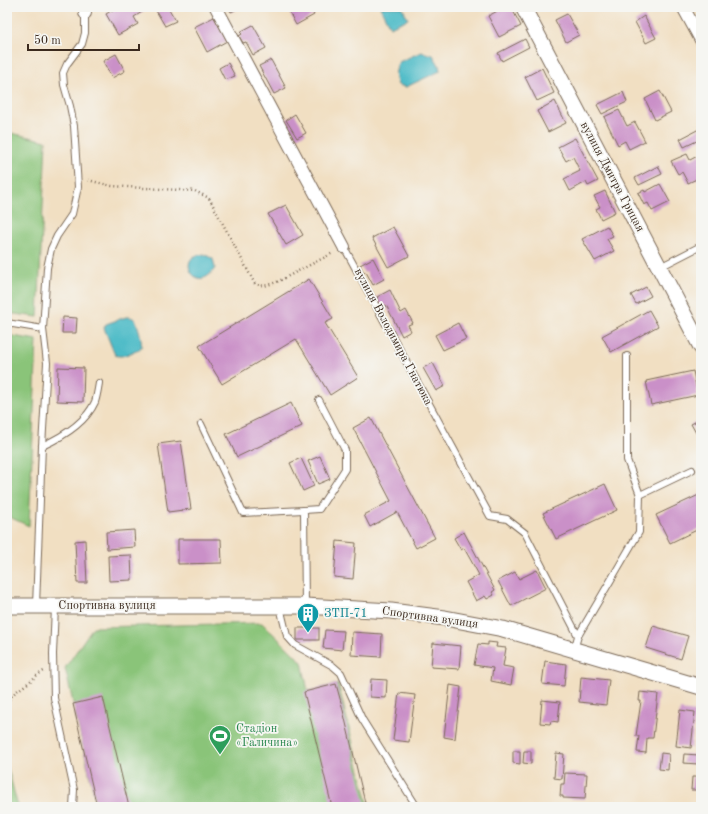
<svg xmlns="http://www.w3.org/2000/svg" width="708" height="814" viewBox="0 0 708 814" font-family="'Old Standard TT',serif">
<style>
.green{fill:#8ac479;stroke:#62774c}
.water{fill:#4ebbc7;stroke:#447272}
.building{fill:#ca90c8}
.lines{fill:none;stroke-linecap:round;stroke-linejoin:round}
.service-casing{stroke:#7b6957;stroke-width:8}
.minor-casing{stroke:#7b6957;stroke-width:14}
.tertiary-casing{stroke:#7b6957;stroke-width:17}
.path{stroke:#7b6957;stroke-width:2.5;stroke-dasharray:1 3;stroke-linecap:butt}
.service{stroke:#fff;stroke-width:6}
.minor{stroke:#fff;stroke-width:12}
.tertiary{stroke:#fff;stroke-width:15}
.labels{text-anchor:middle;dominant-baseline:central;stroke-width:3.5;stroke-linejoin:round;paint-order:stroke}
.street-label{font-size:12px;fill:#3b2a1e;stroke:#f6f6f2}
.culture-label{font-size:12px;fill:#0d838f;stroke:#f6f6f2;text-anchor:start}
.leisure-label{font-size:12px;fill:#27864d;stroke:#f6f6f2;text-anchor:start}
</style>
<rect width="100%" height="100%" fill="#f6f6f2"/>
<filter id="ink" filterUnits="userSpaceOnUse"><feTurbulence type="fractalNoise" baseFrequency=".025" numOctaves="2"/><feDisplacementMap in="SourceGraphic" scale="8" xChannelSelector="R" yChannelSelector="G"/><feConvolveMatrix kernelMatrix="1 2 1 2 8 2 1 2 1" color-interpolation-filters="sRGB"/></filter>
<filter id="wash" filterUnits="userSpaceOnUse"><feTurbulence type="fractalNoise" baseFrequency=".012" numOctaves="4" result="noise"/><feDisplacementMap in="SourceGraphic" scale="16" xChannelSelector="R" yChannelSelector="G"/><feGaussianBlur stdDeviation="0.9" result="paint"/><feColorMatrix in="noise" values="0 0 0 0 0 0 0 0 0 0 0 0 0 0 0 0 0 1.4 0 .05"/><feComposite in="paint" operator="in"/></filter>
<g filter="url(#wash)">
<rect width="100%" height="100%" fill="#f1dfc2"/>
<g class="green">
<path d="M7,132l39,9 -8,176 -31,-4z"/>
<path d="M7,335l30,5 -8,186 -22,-10z"/>
<path d="M262,623l40,39 6,29 30,-7 31,123h-272l-32,-139 28,-41z"/>
<path d="M7,765l11,42h-11z"/>
</g>
<g class="water">
<path d="M380,7h22l6,12 -18,8z"/>
<path d="M421,52l12,3 6,10 1,6 -34,16 -8,-2c-4,-9 -3,-14 1,-23z"/>
<path d="M204,254l9,5 2,9c-16,26 -36,-4 -20,-12 2,-1 6,-1 9,-2z"/>
<path d="M126,317c4,0 7,0 9,3 3,4 8,23 6,27 -2,4 -7,5 -11,6 -6,3 -10,4 -15,2l-11,-27 2,-4z"/>
</g>
<g id="blocks">
<g class="building">
<path d="M118,7h32l-16,10 4,7 -20,11 -12,-21z"/>
<path d="M158,7h13l-2,2 7,12 -11,5 -10,-17z"/>
<path d="M228,7h13l-10,5z"/>
<path d="M294,7h16l4,8 -18,10 -8,-15z"/>
<path d="M505,7h6l10,19 -22,11 -11,-21z"/>
<path d="M567,14l12,21 -13,7 -11,-22z"/>
<path d="M644,16l12,22 -10,5 -11,-21z"/>
<path d="M214,17l13,24 -20,11 -13,-25z"/>
<path d="M253,25l13,23 -13,7 -7,-13 -3,1 -4,-7 3,-2 -2,-2z"/>
<path d="M525,39l4,8 -27,14 -4,-8z"/>
<path d="M116,54l9,17 -13,7 -9,-17z"/>
<path d="M271,60l15,28 -12,6 -15,-28z"/>
<path d="M228,63l7,13 -10,4 -6,-12z"/>
<path d="M542,68l12,25 -17,8 -12,-24z"/>
<path d="M660,91l11,21 -16,8 -10,-21z"/>
<path d="M623,92l4,10 -25,12 -5,-9z"/>
<path d="M555,101l11,22 -18,9 -11,-21z"/>
<path d="M619,110l8,16 8,-4 10,19 -16,8 -4,-8 -7,4 -14,-28z"/>
<path d="M295,114l11,19 -9,5 -11,-18z"/>
<path d="M701,128v11l-17,8 -4,-8z"/>
<path d="M575,138l23,43 -10,5 -2,-4 -16,9 -6,-12 16,-8 -7,-14 -7,4 -8,-14z"/>
<path d="M687,154l3,6 11,-6v23l-13,6 -6,-11 -4,2 -7,-13z"/>
<path d="M658,166l4,8 -23,11 -4,-7z"/>
<path d="M660,184l10,18 -18,9 -4,-8 -4,2 -6,-12 6,-3 1,2z"/>
<path d="M605,191l10,21 -14,7 -5,-10 4,-2 -6,-11z"/>
<path d="M286,205l17,30 -17,10 -18,-31z"/>
<path d="M607,226l6,10 -6,3 7,12 -19,10 -13,-22z"/>
<path d="M393,227l16,29 -21,11 -16,-29z"/>
<path d="M373,258l11,21 -11,6 -7,-13 -2,1 -4,-8z"/>
<path d="M309,279l24,40 -8,4 33,54 -28,18 -34,-56 -74,45 -23,-38z"/>
<path d="M646,287l5,9 -15,8 -5,-9z"/>
<path d="M390,290l11,23 5,-3 7,13 -5,2 3,6 -9,5 -16,-31 -4,2 -5,-10z"/>
<path d="M649,310l9,16 -47,26 -9,-16z"/>
<path d="M63,317l14,1 -1,15h-14z"/>
<path d="M458,323l8,16 -23,11 -8,-15z"/>
<path d="M433,363l12,23 -9,5 -13,-23z"/>
<path d="M58,367l26,1 -1,34 -26,-1z"/>
<path d="M693,371l5,24 -47,10 -5,-24z"/>
<path d="M291,403l11,23 -65,31 -11,-23z"/>
<path d="M371,418l64,120 -19,10 -19,-36 -27,15 -6,-12 27,-14 -38,-73z"/>
<path d="M701,419v23l-10,-18z"/>
<path d="M181,441l10,68 -23,3 -10,-68z"/>
<path d="M320,456l10,23 -12,5 -10,-23z"/>
<path d="M301,458l13,28 -11,5 -13,-28z"/>
<path d="M605,484l12,26 -61,29 -13,-26z"/>
<path d="M701,494v34l-31,15 -14,-28z"/>
<path d="M134,530l1,17 -28,2 -1,-17z"/>
<path d="M464,532l31,58 -3,2 2,3 -7,4 -2,-3 -9,5 -10,-19 13,-7 -15,-27 -3,2 -7,-12z"/>
<path d="M178,539h43l1,24 -44,1z"/>
<path d="M85,540l2,43h-10l-2,-42z"/>
<path d="M337,541l19,2 -3,36 -19,-2z"/>
<path d="M131,555l1,25 -23,1 -1,-25z"/>
<path d="M537,570l9,18 -35,18 -13,-25 17,-9 4,7z"/>
<path d="M653,626l35,10 -7,23 -35,-11z"/>
<rect x="297" y="628" width="22" height="12"/>
<path d="M325,630l19,1 -2,19 -19,-2z"/>
<path d="M352,632l30,2 -1,23 -30,-2z"/>
<path d="M488,642l9,1 -1,4 10,1 -3,18 11,2 -3,17 -20,-4 2,-13 -19,-3 4,-21 10,1z"/>
<path d="M433,643l28,3 -2,23 -28,-2z"/>
<path d="M545,661l21,3 -2,22 -22,-2z"/>
<path d="M581,677l28,3 -3,25 -27,-3z"/>
<path d="M371,679l16,1 -1,18 -16,-1z"/>
<path d="M336,684l6,22 24,101h-34l-28,-115z"/>
<path d="M450,685l11,2 -6,52 -11,-2z"/>
<path d="M640,692l18,2 -5,44h-6l-1,15 -9,-1 2,-16h-3l5,-35h-2z"/>
<path d="M399,693l16,2 -6,47 -16,-2z"/>
<path d="M103,697l26,110h-32l-24,-103z"/>
<path d="M542,700l18,2 -2,20 -7,-1 -1,3 -10,-1z"/>
<path d="M680,710l15,2 -4,36 -15,-2z"/>
<path d="M513,751h7v13l-7,-1z"/>
<path d="M524,751h7v13l-8,-1z"/>
<path d="M556,753l8,1 -2,25 -8,-1z"/>
<path d="M661,753l8,1 -1,16 -9,-1z"/>
<path d="M684,754l15,1 -1,9 -15,-1z"/>
<path d="M565,773l22,1 -2,25 -22,-1v-2h-3l1,-12h3z"/>
<path d="M692,777h9v11l-1,2h-9z"/>
</g>
</g>
</g>
<g filter="url(#ink)">
<use href="#blocks" fill-opacity="0" stroke="#7b6957" stroke-width="1"/>
<g class="lines">
<g class="service-casing">
<g id="service">
<path d="M344,247l146,269 17,3 18,14 53,103 -4,14"/>
<path d="M660,267l41,-21"/>
<path d="M7,323l36,6"/>
<path d="M627,356v104l13,35"/>
<path d="M201,424l42,89 61,-3"/>
<path d="M42,446c20,-9 44,-24 53,-44 2,-6 3,-13 4,-19"/>
<path d="M36,606l6,-160 5,-83 -4,-34 4,-61 4,-19 6,-13 15,-22 6,-27 -4,-61 -4,-20 -6,-21 -1,-12 4,-9 15,-20 3,-11v-20"/>
<path d="M305,606l-1,-96 15,-1 26,-40v-19l-26,-50"/>
<path d="M55,607l-2,47 1,44 20,92 -1,17"/>
<path d="M280,607l7,29 8,9 38,21 8,7 21,46 55,88"/>
<path d="M578,636l61,-104 1,-37 52,-25"/>
</g>
</g>
<g class="minor-casing">
<g id="minor">
<path d="M216,7l128,240"/>
<path d="M683,7l18,33"/>
<path d="M85,13v-6"/>
</g>
</g>
<g class="tertiary-casing">
<g id="tertiary">
<path d="M523,7l178,340"/>
<path d="M7,606h298l86,5 54,7 58,11 198,58"/>
</g>
</g>
<g class="path">
<path d="M88,180l24,6 83,5 14,7 46,86 9,2 13,-4 56,-29"/>
<path d="M7,703c5,-10 13,-14 21,-20 6,-5 10,-9 16,-12"/>
</g>
<use href="#service" class="service"/>
<use href="#minor" class="minor"/>
<use href="#tertiary" class="tertiary"/>
</g>
</g>
<defs>
<g id="building-pin" transform="scale(1.15)"><path d="M0 17L-7.5 6A9.5 9.5 0 1 1 7.5 6Z" fill="#0f9aa8" stroke="#f6f6f2"/><path d="M-4-6H4V6H1V3H-1V6H-4ZM-2.5-4.3h1.7v1.8h-1.7ZM.8-4.3h1.7v1.8H.8ZM-2.5-1h1.7V.8h-1.7ZM.8-1h1.7V.8H.8Z" fill="#fff"/></g>
<g id="stadium-pin" transform="scale(1.15)"><path d="M0 17L-7.5 6A9.5 9.5 0 1 1 7.5 6Z" fill="#2e9e5b" stroke="#f6f6f2"/><path d="M0-5a6.5 5 0 1 0 0 10a6.5 5 0 1 0 0-10ZM-3.5-1.8h7v3.6h-7Z" fill="#fff"/></g>
</defs>
<g fill-rule="evenodd">
<use href="#building-pin" x="308" y="614"/>
<use href="#stadium-pin" x="220" y="736"/>
</g>
<g class="labels">
<g class="street-label">
<text transform="translate(612 177) rotate(62)">вулиця Дмитра Грицая</text>
<text transform="translate(393 337) rotate(62)">вулиця Володимира Гнатюка</text>
<text x="107" y="606">Спортивна вулиця</text>
<text transform="translate(430 618) rotate(8)">Спортивна вулиця</text>
</g>
<g class="culture-label">
<text x="324" y="614">ЗТП-71</text>
</g>
<g class="leisure-label">
<text x="236" y="729">Стадіон<tspan x="236" dy="14">«Галичина»</tspan></text>
</g>
</g>
<rect width="708" height="814" fill="none" stroke="#f6f6f2" stroke-width="24"/>
<path d="M28 44v6h111v-6" fill="none" stroke="#3b2a1e" stroke-width="2"/>
<text x="34" y="44" font-size="12" fill="#3b2a1e" stroke="#f6f6f2" stroke-width="3" paint-order="stroke">50 m</text>
</svg>
